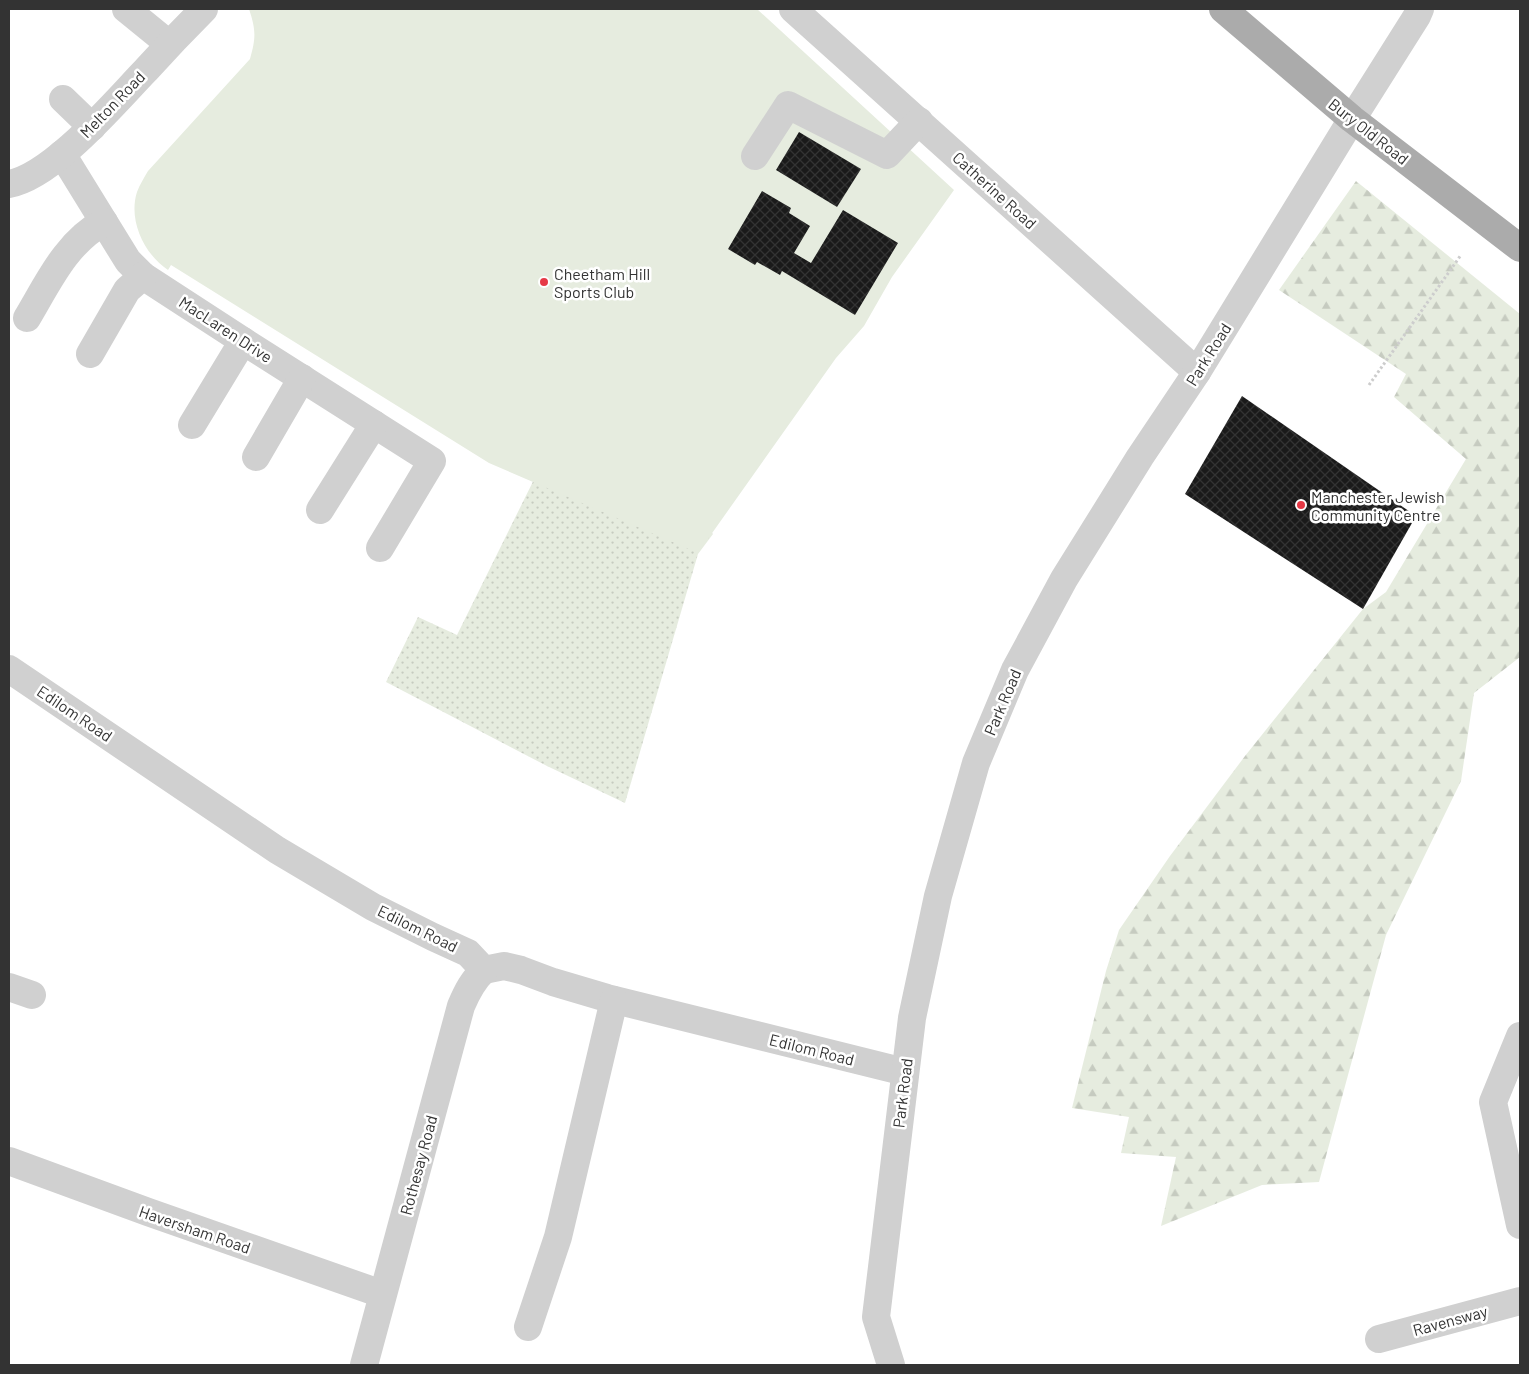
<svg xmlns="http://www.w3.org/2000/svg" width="1529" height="1374" viewBox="0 0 1529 1374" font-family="Barlow,sans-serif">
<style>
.grass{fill:url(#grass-dots)}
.forest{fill:url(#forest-firs)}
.park{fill:#e6ecdf}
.building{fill:url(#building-cross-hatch)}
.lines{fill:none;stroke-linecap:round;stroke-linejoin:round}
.path{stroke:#cdcdcd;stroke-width:3;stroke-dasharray:2.5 2.5;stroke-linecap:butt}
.minor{stroke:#d0d0d0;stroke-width:28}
.major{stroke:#ababab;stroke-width:28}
.poi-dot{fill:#e63946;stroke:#fff;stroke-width:2}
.labels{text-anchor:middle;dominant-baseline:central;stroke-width:5;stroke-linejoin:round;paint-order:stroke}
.street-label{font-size:16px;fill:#333;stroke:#fff}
.poi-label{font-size:16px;fill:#333;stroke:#fff;text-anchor:start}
</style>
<defs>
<pattern id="grass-dots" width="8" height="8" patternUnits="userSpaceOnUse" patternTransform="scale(1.25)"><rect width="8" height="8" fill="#e6ecdf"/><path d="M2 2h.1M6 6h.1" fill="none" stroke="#c6cbc0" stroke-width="1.8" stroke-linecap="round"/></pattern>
<pattern id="forest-firs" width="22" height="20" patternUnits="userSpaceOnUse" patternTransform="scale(1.25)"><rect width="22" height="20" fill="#e6ecdf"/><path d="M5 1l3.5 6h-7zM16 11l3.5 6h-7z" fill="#c6cbc0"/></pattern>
<pattern id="building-cross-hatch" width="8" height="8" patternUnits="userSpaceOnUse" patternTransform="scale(1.25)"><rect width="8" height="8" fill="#1a1a1a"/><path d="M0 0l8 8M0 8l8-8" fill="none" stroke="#333"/></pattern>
</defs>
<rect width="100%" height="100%" fill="#fff"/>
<path class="grass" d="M563,421l150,113 -15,20 -73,249 -78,-37 -161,-84 32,-65 39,18z"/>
<path class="forest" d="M1356,181l164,133v343l-46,36 -13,88 -75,154 -67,247 -57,3 -101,41 15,-69 -55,-4 8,-36 -57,-9 34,-137 13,-41 51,-74 75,-100 118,-147 23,-17 80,-133 -72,-62 12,-23 -127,-84z"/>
<path class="park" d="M249,9h508l197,181 -62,87 -28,49 -28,32 -138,195 -209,-90 -318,-198 -3,5c-24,-16 -40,-50 -31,-78 3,-8 7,-14 11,-21l102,-112c6,-21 6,-29 -1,-50z"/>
<g class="building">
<path d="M799,132l62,37 -24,38 -61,-37z"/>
<path d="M762,191l29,17 -2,5 21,13 -16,27 17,10 32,-53 55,33 -43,72 -73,-44 -2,4 -23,-13 -2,3 -27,-16z"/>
<path d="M1242,396l174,120 -53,93 -178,-115z"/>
</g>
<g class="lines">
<path class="path" d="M1369,385l92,-130"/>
<g class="minor">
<path d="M126,9l43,35"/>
<path d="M793,9l404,363"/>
<path d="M63,99l29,28"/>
<path d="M62,154l66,107 15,15 100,65 189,120 -52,87"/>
<path d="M755,156l33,-51 99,50 32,-34"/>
<path d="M9,184c44,-8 106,-82 137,-114 19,-21 38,-41 58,-61"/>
<path d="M27,318c21,-35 39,-76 77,-96"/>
<path d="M90,354l37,-64 16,-14"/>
<path d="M192,425l51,-84"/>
<path d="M256,457l46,-79"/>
<path d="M320,510l54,-86"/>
<path d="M9,669l268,181 96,57 60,30 35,16 16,17 20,-4 17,4 32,12 54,16 298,74"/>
<path d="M9,987l23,8"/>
<path d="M1520,1036l-27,66 27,123"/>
<path d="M9,1161l139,51 234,82"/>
<path d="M528,1327l30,-90 56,-237"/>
<path d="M1379,1339l141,-38"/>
<path d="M364,1365l97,-359c6,-14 12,-26 23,-36"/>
<path d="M891,1365l-15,-48 36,-299 26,-122 38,-133 39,-93 49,-91 76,-122 57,-85 155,-253 65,-103 3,-7"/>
</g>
<path class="major" d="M1223,9l129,110 168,129"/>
</g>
<g class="poi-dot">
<circle cx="544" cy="282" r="5"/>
<circle cx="1301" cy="505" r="5"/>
</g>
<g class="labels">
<g class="street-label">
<text transform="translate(112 104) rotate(-46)">Melton Road</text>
<text transform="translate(1369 131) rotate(38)">Bury Old Road</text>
<text transform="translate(995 190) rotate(42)">Catherine Road</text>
<text transform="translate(226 329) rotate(33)">MacLaren Drive</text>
<text transform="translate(1208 354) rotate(-58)">Park Road</text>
<text transform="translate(1002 702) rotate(-67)">Park Road</text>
<text transform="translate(75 713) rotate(34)">Edilom Road</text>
<text transform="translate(418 928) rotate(26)">Edilom Road</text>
<text transform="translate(812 1049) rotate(14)">Edilom Road</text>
<text transform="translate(902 1093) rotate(-83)">Park Road</text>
<text transform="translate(418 1165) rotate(-75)">Rothesay Road</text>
<text transform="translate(195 1229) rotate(19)">Haversham Road</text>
<text transform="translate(1450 1320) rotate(-15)">Ravensway</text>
</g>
<g class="poi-label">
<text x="554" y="273">Cheetham Hill<tspan x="554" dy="18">Sports Club</tspan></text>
<text x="1311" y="496">Manchester Jewish<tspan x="1311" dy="18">Community Centre</tspan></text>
</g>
</g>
<rect width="1529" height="1374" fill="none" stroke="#333333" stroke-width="20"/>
</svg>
